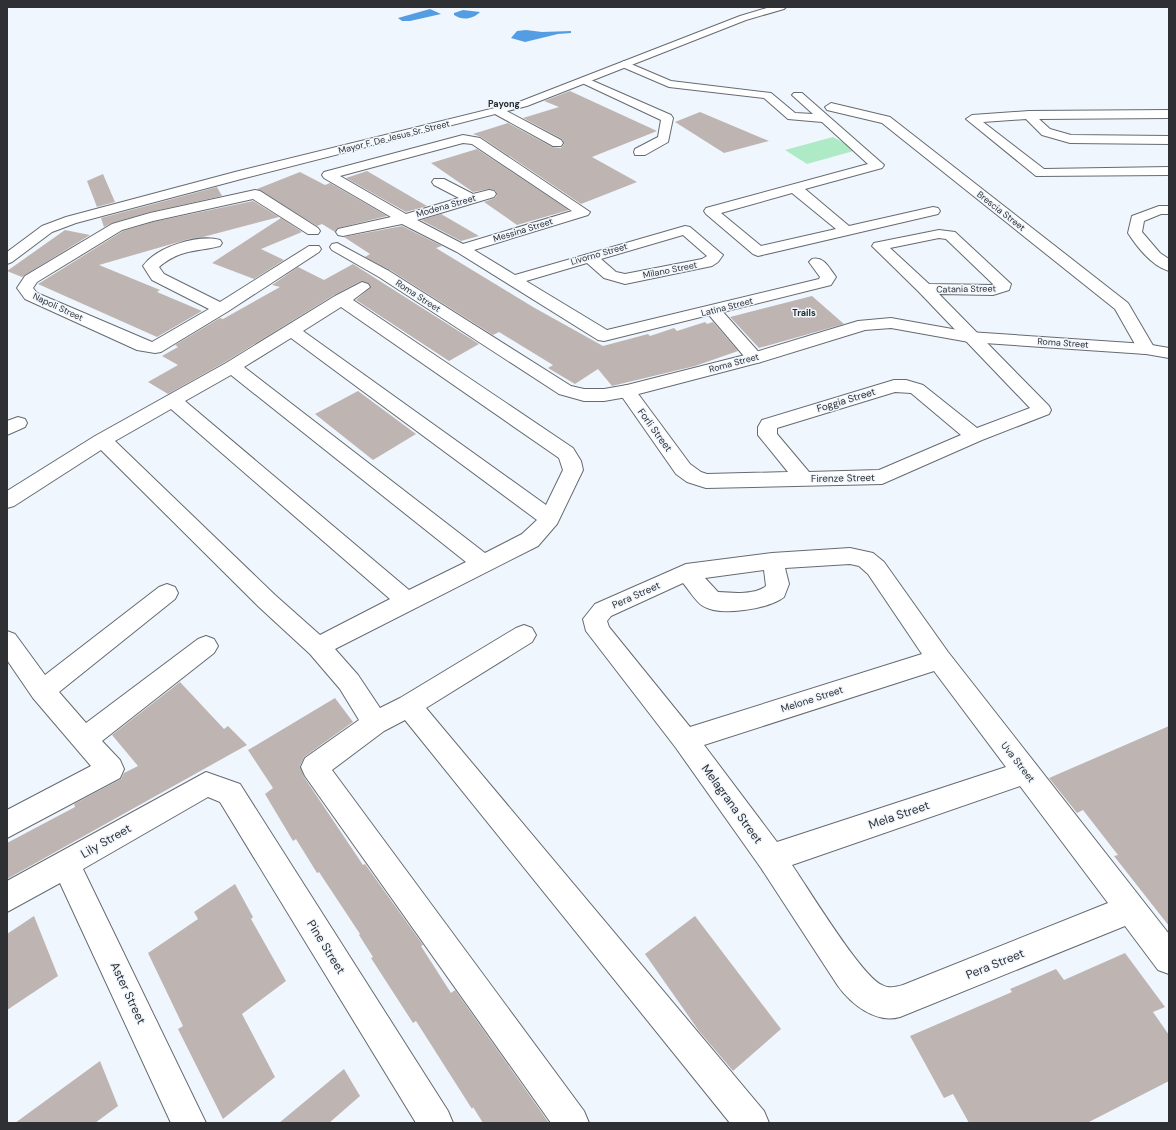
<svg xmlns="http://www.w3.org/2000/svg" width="1176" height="1130" viewBox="0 0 1176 1130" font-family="'DM Sans',sans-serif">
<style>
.green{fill:#afeac6}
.water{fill:#549de3}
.building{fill:#beb5b2}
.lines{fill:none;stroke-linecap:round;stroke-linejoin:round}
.minor-casing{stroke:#666b71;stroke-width:2}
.tertiary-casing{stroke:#666b71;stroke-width:2}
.minor{fill:#fff;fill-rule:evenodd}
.tertiary{fill:#fff;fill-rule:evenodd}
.labels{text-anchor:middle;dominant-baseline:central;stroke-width:3;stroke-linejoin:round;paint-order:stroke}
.far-neighbourhood-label{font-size:9px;font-weight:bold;fill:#262b30;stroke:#f0f6fd}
.far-street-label{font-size:9px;fill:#2e3033;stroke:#f0f6fd}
.street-label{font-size:10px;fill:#2e3033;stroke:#f0f6fd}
.near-street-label{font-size:12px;fill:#2e3033;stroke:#f0f6fd}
</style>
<rect width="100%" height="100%" fill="#f0f6fd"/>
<path class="green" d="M833,137l24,13 -50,14 -22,-14z"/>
<g class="water">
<path d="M430,9l11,5 -31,7h-8l-4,-3z"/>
<path d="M463,10l17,2c-7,7 -17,9 -26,3v-2z"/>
<path d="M526,30l16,2 29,-1v2l-13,1 -33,8 -14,-4 6,-7z"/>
</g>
<g class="building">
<path d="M570,91l87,40 -65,26 45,25 -56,22 -100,-67 -8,-3 35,-11 44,24 9,1 3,-4 -2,-5 -39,-21 36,-11 -15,-6z"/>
<path d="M700,112l69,29 -45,12 -49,-31z"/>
<path d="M477,149l92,61 -52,15 -33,-23 11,-4 2,-3 -2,-5 -6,-1 -16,3 -42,-29z"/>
<path d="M367,171l60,35 -21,6 -60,-34z"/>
<path d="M300,172l25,13 5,-2 57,33 -49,12 -3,4 -13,-8 -5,2 -60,-37z"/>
<path d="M103,174l12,28 -18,5 -10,-26z"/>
<path d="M217,187l5,9 -72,16 -38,11 -8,4 -3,-9z"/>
<path d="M253,201l26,16 -76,20 -14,2 -90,26 61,25 -3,2 45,19 -45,26 -119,-53 85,-53 30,-9z"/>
<path d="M441,214l38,22 -18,5 -40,-21z"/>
<path d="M281,218l21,14 -41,17 23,11 -30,19 -42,-16z"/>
<path d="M402,226l40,20 -6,2 97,59 70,39 45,-12 2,2 24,-8 3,3 28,-9 2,2 6,-2 25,29 -43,15 -79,19 -4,1 -14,-17 -23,15 -27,-16 5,-3 -54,-33 -6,3 -103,-65 -25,-13 5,-3 -26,-17z"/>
<path d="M65,230l25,5 -68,42 -15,-6z"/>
<path d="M353,264l126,80 -30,17 -93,-61 15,-13 -3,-4 -7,-2 -27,14 -109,67 -57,32 -20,-12 30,-17 -16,-9 16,-9 -3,-2 45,-27 3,1 57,-32 -8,-2 26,-18 26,13z"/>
<path d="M812,296l32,28 -85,24 -29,-31z"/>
<path d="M358,391l58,43 -43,26 -58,-46z"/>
<path d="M180,682l44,47 4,-3 19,19 -240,134v-36l68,-36 -1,-3 47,-25 3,-6 14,-7 -26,-31z"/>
<path d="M335,698l18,24 -49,35 -4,9 4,11 59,88 2,-1 58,81 -2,1 30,47 4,-3 94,133h-66l-10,-16 -1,2 -56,-88 -3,2 -42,-65 2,-1 -14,-22 1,-1 -41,-62 -2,1 -21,-34 -3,2 -28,-47 8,-6 -25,-38z"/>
<path d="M1169,726v200l-55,-70 4,-1 -35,-45 -6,3 -28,-35z"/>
<path d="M235,884l18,33 -2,2 35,62 -44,33 33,63 -52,42 -45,-90 5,-3 -35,-73 50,-34 -4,-7z"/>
<path d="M34,916l24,60 -51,34v-76z"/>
<path d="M695,916l86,113 -48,42 -34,-40 -54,-77z"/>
<path d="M1125,953l40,54 -12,5 16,23v46l-82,42h-118l-16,-29 -9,4 -34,-62 102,-44 -2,-3 46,-20 8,11z"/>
<path d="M100,1061l18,45 -23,17h-80z"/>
<path d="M344,1069l16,27 -31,27h-50z"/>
</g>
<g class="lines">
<g class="minor-casing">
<g id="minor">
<path d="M624,61l47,20 100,12 24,20 18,1 -21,-19 2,-2h8l82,72 -2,3 -77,21 44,37 84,-19 5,1 2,3 -2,3 -180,42 -5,-2 -47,-40 -2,-3 2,-3 162,-44 -46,-42 -34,-3 -24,-21 -95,-11 -49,-21 -1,-2zM792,193l44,36 -75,17 -40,-33z"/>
<path d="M584,77l87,38 2,3 -5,24 -23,13h-10l-1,-3 1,-3 23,-12 3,-17 -81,-38 -2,-2z"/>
<path d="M831,103l59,14 238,186 27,46 -3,4 -6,1 -6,-1 -25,-44 -233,-186 -55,-13 -2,-3z"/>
<path d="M499,107l62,33 2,3 -2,3h-8l-58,-32 -2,-3z"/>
<path d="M1169,110v8l-130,1 11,10 21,6 98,1v8l-99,-1 -28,-8 -16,-16 -43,3 61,47 125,-2v8l-133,1 -70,-57 6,-4 57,-4z"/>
<path d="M463,135l17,3 110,74 -2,3 -114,35 41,25 170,-49 5,1 33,28 -5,7 -6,4 -87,18 -21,-6 -17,-15 -61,18 81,49 212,-51 1,-2 -11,-15 3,-3c12,-3 17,9 24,18l-5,8 -108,27 41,46 -3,4 -6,1 -6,-1 -40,-47 -105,26 -6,-1 -141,-88 -55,-28 -59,12 -5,-1 -2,-3 2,-3 53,-12 -67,-39 -2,-3 2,-3zM463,143l9,1 100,67 -109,33 -46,-24 77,-23 2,-3 -2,-3 -5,-1 -16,4 -29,-15h-10l-2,3 2,3 25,13 -53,16 -66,-38zM683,235l24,21 -5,3 -77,15 -9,-2 -15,-13z"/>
<path d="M255,190l5,1 58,37 2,3 -2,3h-10l-55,-35 -100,22 -31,9 -85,52 -4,6 4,5 115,49 57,-33 -57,-29 -9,-14c13,-19 55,-32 77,-26l2,3 -2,3c-24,6 -40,3 -61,21l5,7 56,28 89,-56h10l2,3 -2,3 -92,60 -66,40 -6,1 -18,-3 -112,-51 -8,-11 8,-12 87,-52 38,-11z"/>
<path d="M1159,206h10v8h-8l-17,7 -2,11 18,21 9,6v12c-17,-5 -32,-24 -41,-38l4,-17z"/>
<path d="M939,230l16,2 56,52 -2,6 -16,5 -54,-1 110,112 2,4 -2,4 -67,26 -100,44 -176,4 -19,-6 -11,-8 -58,-83 3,-4 6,-2 6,2 57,77 11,8 6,2 81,-2 -30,-37v-8l4,-7 132,-40h12l17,5 54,43 53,-20 -111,-116 -47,-46 2,-3zM939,238l7,1 48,46 -65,-1 -39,-36zM895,392l16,1 50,42 -82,35 -70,2 -32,-38v-6z"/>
<path d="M362,282l6,2 2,3 -17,13 220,148 8,13 2,9 -26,54 -19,22 -203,103 23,26 22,33 20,-10 116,-70 8,-3 8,3 4,7 -4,7 -106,66 338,403 5,12h-39l-325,-403 -21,11 -52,39 252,341 5,12h-38l-246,-347 -4,-9 4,-9 54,-38 -19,-31 -30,-35 -51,-47 -158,-157 -87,56 -7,2v-17l88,-55 131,-73 109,-67zM341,307l218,151 4,12 -17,35 -243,-174zM291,338l246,182 -15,14 -37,19 -241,-186zM231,375l235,187 -57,28 -224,-189zM171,409l219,190 -70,36 -45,-40 -160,-154z"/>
<path d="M18,417l7,2 2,4 -2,4 -18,8v-14z"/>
<path d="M850,548l23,5 11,9 64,90 221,282v40l-11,-4 -33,-44 -225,91c-24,7 -49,-13 -62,-31l-77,-118 -85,-120 -90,-117 -3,-12 12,-15 91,-40 86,-11zM850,564l9,2 9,8 54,80 -232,73 -81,-100 -2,-6 4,-5 72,-33c6,7 13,19 20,23 17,11 66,3 81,-9l5,-13 -4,-16zM764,570l2,16c-11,9 -34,7 -48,6l-13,-14zM934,671l72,96 -229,75 -73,-97zM1020,786l88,117 -205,82c-7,2 -14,4 -21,0 -21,-9 -74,-97 -90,-120z"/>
<path d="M167,584l8,3 3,6 -3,6 -116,93 27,31 112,-84 8,-3 8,3 4,7 -4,7 -112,88 18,19 4,9 -4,9 -113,60v-28l84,-44 -58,-68 -26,-38v-29l8,3 30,41 114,-88z"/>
<path d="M206,772l34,12 208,327 5,12h-37l-196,-321 -12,-5 -125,72 123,254h-35l-111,-240 -53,29v-31z"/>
</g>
</g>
<g class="tertiary-casing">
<g id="tertiary">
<path d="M770,7h16l-2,2 -38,11 -219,86 -282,72 -169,45 -24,9 -40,30 -5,2v-12l35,-26 24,-9 169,-45 284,-70 221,-86z"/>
<path d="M337,243l52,28 182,115 13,3h20l23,-4 122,-31 109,-33 33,-3 78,14 177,12 23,4v10l-23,-4 -177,-12 -78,-14 -26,2 -104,32 -134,35 -23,4h-20l-25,-7 -180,-117 -47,-27 -2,-3 2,-3z"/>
</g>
</g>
<use href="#minor" class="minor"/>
<use href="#tertiary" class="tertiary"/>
</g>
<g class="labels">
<g class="far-neighbourhood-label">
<text x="504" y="104">Payong</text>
<text x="804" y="313">Trails</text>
</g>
<g class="far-street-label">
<text transform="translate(394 137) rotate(-14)">Mayor F. De Jesus Sr. Street</text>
<text transform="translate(446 206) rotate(-16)">Modena Street</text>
<text transform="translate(1001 211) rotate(38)">Brescia Street</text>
<text transform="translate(523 230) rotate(-17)">Messina Street</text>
<text transform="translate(599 254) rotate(-16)">Livorno Street</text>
<text transform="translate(670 270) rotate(-11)">Milano Street</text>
<text transform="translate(966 289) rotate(-1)">Catania Street</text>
<text transform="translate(418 296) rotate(33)">Roma Street</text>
<text transform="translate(58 307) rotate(25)">Napoli Street</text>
<text transform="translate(727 307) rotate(-14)">Latina Street</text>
<text transform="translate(1063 343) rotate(4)">Roma Street</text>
<text transform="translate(734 363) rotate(-15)">Roma Street</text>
</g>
<g class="street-label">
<text transform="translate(846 400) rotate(-17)">Foggia Street</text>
<text transform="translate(655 430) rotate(54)">Forli Street</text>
<text transform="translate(843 478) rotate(-1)">Firenze Street</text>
<text transform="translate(636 595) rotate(-24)">Pera Street</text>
<text transform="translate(812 699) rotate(-18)">Melone Street</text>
<text transform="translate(1018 762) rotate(52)">Uva Street</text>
</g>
<g class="near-street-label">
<text transform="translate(732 804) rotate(54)">Melagrana Street</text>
<text transform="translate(899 815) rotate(-19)">Mela Street</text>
<text transform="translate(106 841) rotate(-30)">Lily Street</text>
<text transform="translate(326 947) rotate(58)">Pine Street</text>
<text transform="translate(995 964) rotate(-22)">Pera Street</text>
<text transform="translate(128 993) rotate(65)">Aster Street</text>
</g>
</g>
<rect width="1176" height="1130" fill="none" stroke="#2e3033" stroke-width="16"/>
</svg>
